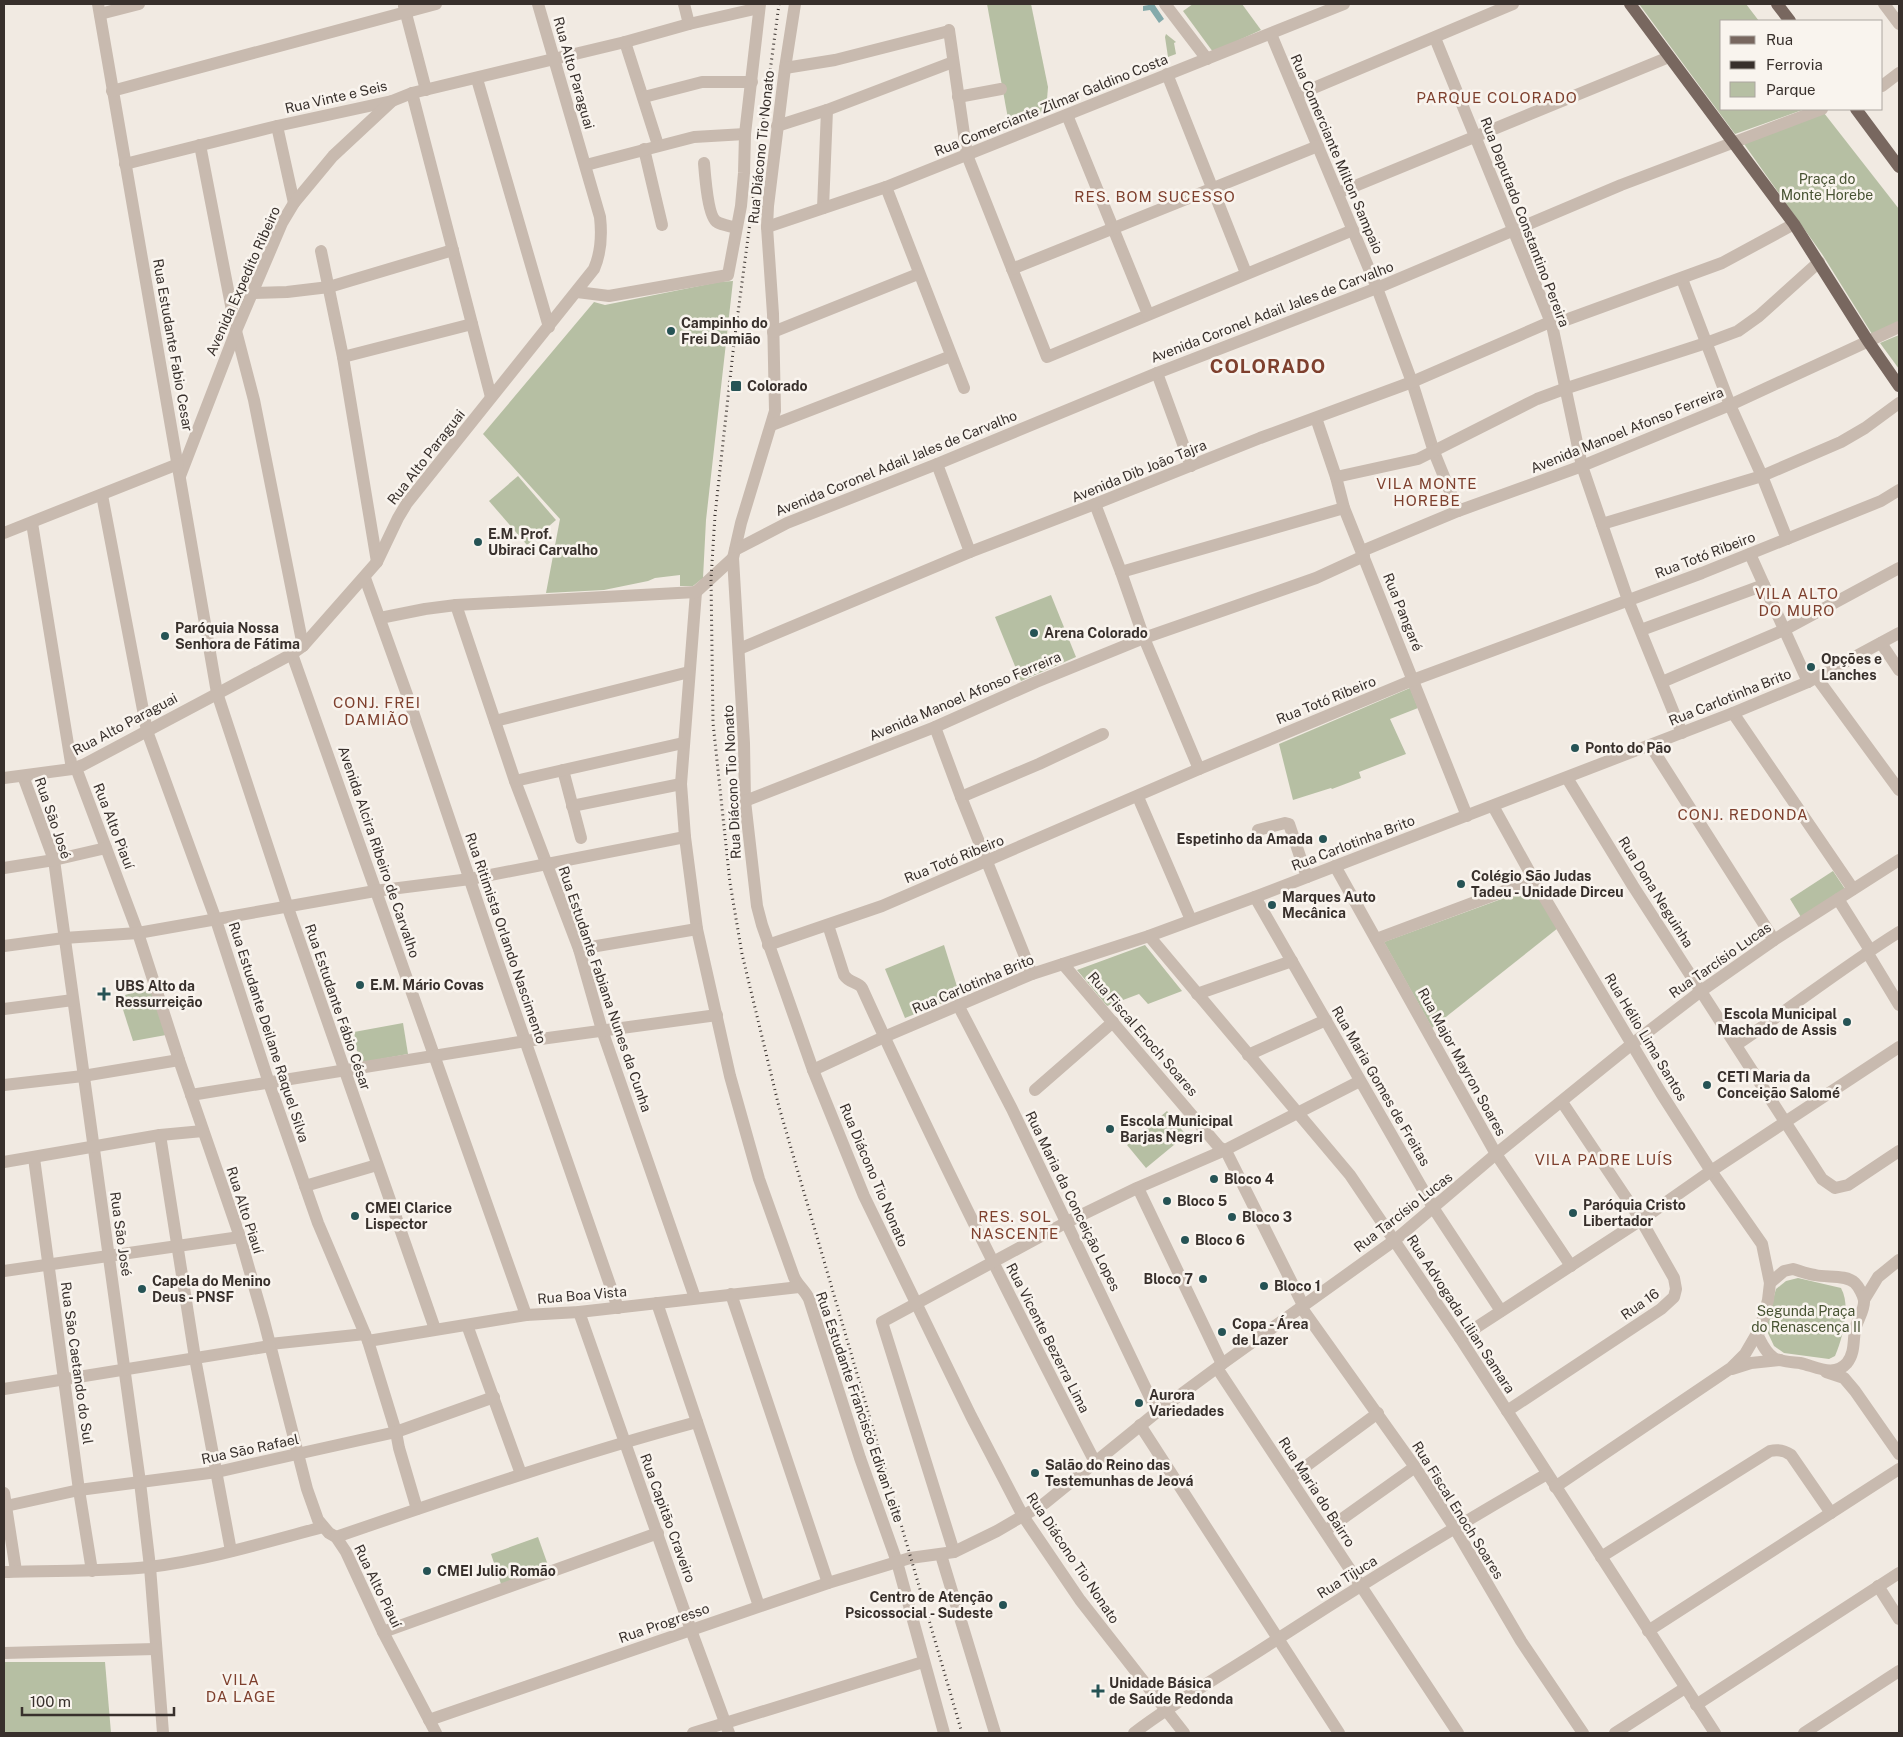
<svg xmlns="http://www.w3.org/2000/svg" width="1903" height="1737" viewBox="0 0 1903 1737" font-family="'Public Sans',sans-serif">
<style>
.green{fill:#b6bfa3}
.water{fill:#84aaab}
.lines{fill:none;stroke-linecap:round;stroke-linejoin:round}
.minor{stroke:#c8baaf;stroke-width:12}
.major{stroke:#78675f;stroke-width:12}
.rail{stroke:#38302c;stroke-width:3;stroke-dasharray:1 4;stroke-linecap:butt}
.poi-dot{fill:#265355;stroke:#f9f4ee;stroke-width:2}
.labels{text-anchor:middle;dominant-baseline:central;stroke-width:5;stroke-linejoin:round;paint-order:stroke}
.street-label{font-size:14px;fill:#38302c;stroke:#f9f4ee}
.park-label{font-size:14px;fill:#485333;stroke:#f9f4ee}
.poi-label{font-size:14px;font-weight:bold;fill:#38302c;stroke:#f9f4ee;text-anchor:start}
.neighbourhood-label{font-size:15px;letter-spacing:1px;fill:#7e402e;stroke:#f9f4ee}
.district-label{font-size:19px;font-weight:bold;letter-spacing:1px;fill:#7e402e;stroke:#f9f4ee}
</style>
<rect width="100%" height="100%" fill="#f1eae2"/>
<g class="green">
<path d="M987,4h44l17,83 -2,25 -37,12z"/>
<path d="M1193,4h49l19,26 -48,22 -30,-41z"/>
<path d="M1639,4h107l13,17h-37v88h83l-70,25z"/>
<path d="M1166,34l10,8 -2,1 2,11 -8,3 -3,-20z"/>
<path d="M1824,113l75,96v113l-27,12 -50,-80 -78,-110z"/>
<path d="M733,281l-27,239 -3,58 -10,8h-13v-11l-25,3 -7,3 -44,9 -58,3 14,-74 -77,-85 111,-132 11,3 114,-23z"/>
<path d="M1899,335v34l-19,-26z"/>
<path d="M518,476l38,44 -29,25 -38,-44z"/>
<path d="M1051,595l25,62 -55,24 -26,-64z"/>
<path d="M1410,688l8,20 -28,11 16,35 -47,18 2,6 -29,11 -1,-1 -38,12 -14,-56z"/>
<path d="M1833,871l12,18 -44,28 -11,-18z"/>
<path d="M1534,887l24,41 -126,100 -48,-86z"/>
<path d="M944,945l16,51 -55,22 -20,-49z"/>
<path d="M1145,945l37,46 -34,13 -9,-10 -32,12 -30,-36z"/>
<path d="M150,987l16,48 -33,6 -14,-44z"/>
<path d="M403,1023l5,31 -49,9 -5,-31z"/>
<path d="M1167,1111l19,24 -40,33 -19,-23z"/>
<path d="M1798,1278l43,10c10,18 2,49 -6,68l-6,3 -45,-6 -10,-7 -7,-15 -1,-7 10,-35 10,-8z"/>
<path d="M538,1537l11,31 -48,16 -10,-30z"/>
<path d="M4,1662h101l6,71h-107z"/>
</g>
<path class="water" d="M1154,4l10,15 -5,4 -9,-13 -7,1v-5z"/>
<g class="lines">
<g class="minor">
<path d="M98,4l119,689 71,215 147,421"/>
<path d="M684,4l5,20"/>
<path d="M795,4l-10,64 -17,138 -1,21 6,87 2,97 -34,112 -8,35 11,185 1,58 12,105 5,19 51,145 51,126 107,220 52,100 57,84 104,133"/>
<path d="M1165,4l42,55"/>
<path d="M1884,4l15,20"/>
<path d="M404,6l22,84"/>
<path d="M100,14l39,-10"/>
<path d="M949,30l18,125 80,202 306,-127"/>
<path d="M1271,34l106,254 35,94 22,70 24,59"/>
<path d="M1435,38l117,287 30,141 46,134 54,133"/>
<path d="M625,42l33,103"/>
<path d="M785,68l50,-8 114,-29"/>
<path d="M1167,74l79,199"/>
<path d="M477,79l72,248"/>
<path d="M1882,86l17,-13"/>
<path d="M112,91l324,-87"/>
<path d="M412,93l79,304"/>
<path d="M1297,95l216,-91"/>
<path d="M644,97l58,-15h50"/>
<path d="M958,97l43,-8"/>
<path d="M1067,115l81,199"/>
<path d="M277,126l17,77"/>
<path d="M777,126l50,-16 126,-48"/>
<path d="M200,145l36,186 18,69 49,246"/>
<path d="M644,149l18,76"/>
<path d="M704,163c1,12 4,54 13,59 5,3 13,4 19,6"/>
<path d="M125,164l152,-38 115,-25 20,-8 213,-51 64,-18 70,-16"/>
<path d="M586,165l108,-28 51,-3"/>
<path d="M886,187l78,201"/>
<path d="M1338,193l331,-136"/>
<path d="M823,208l4,-98"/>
<path d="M767,227l119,-40 458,-183"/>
<path d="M321,251l22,106 34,205"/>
<path d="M1012,269l306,-123"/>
<path d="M1682,279l48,126 32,71 25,63"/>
<path d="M577,292l32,4 119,-21 13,-69 3,-33 1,-39 15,-130"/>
<path d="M252,293l35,-1 42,-5 124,-37"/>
<path d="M1552,325l170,-62 72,-39"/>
<path d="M773,332l145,-58"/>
<path d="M343,357l129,-33"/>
<path d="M1157,373l34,93"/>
<path d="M1316,418l20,59 8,31 123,308"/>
<path d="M772,425l179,-69"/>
<path d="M937,464l33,88"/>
<path d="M180,476l56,-145 46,-108 12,-20 39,-47 59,-55"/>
<path d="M1336,477l82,-18 119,-60 27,-10 142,-46 32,-12 21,-15 60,-54"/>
<path d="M102,495l45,236 69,189 53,163 49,140 50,118 28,91 3,16 18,61"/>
<path d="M1095,504l26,68 23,66 55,131"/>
<path d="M32,523l40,246"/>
<path d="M1602,524l160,-48 79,-34 24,-14 34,-25"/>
<path d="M4,533l174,-69"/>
<path d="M735,550l52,-27 150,-59 220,-91 220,-85 244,-103 201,-76"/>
<path d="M1362,551l96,-40 124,-45 148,-61 169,-78"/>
<path d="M1750,554l58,128"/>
<path d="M1121,572l223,-64"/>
<path d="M365,578l45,125 85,251 123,354"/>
<path d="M696,592l-15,192 4,53 12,92 33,147 29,103 35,98c4,9 11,13 15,22l51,159 37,104 47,171"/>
<path d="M696,592l37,-34"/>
<path d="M456,605l59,176 64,168 23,81 93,268"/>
<path d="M380,618l45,-9 31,-4 240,-13"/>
<path d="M1641,630l123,-45"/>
<path d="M1881,643l18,27"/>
<path d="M739,649l231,-97 125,-48 165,-66 152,-56 138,-60"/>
<path d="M292,654l234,661"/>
<path d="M1817,678l82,112"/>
<path d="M1662,682l122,-52 115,-62"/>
<path d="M1733,713l120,176"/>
<path d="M495,721l194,-49"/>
<path d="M935,727l26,70 71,177"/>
<path d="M1650,745l124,195"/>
<path d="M76,768l62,165 41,127 61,177 24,84 43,168 11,31 11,13 7,4 10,15 37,80 53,101"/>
<path d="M563,770l18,68"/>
<path d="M23,776l31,84 86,622 10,85 13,166"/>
<path d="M4,778l68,-9 11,-4 209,-111 11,-8 74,-84 21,-44 9,-15 187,-234c7,-16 8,-34 6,-52l-62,-213"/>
<path d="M1567,778l66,108 189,293 13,9 13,-3 51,-34"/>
<path d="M515,781l168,-38"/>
<path d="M961,797l78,-33 64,-30"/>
<path d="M1138,797l53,123"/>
<path d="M745,801l190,-74 101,-45 108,-44 172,-60 48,-22"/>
<path d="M572,806l109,-22"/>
<path d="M1493,806l41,74 127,213 50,78 51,73 8,39"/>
<path d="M1258,830l27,-7 4,1 18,53"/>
<path d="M1335,866l161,288 75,112"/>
<path d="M4,868l50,-8 52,-12"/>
<path d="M1255,897l179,312 67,102"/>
<path d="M1838,899l32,51"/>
<path d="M828,925l16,50c5,8 14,7 18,13 73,161 152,318 233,474"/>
<path d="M1149,936l201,239 110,163 255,395"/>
<path d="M1376,939l158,-59"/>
<path d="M768,945l114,-39 317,-137 214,-89 289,-107 179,-72 18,-11"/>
<path d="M4,946l60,-8 74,-5 237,-42 95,-12 215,-42"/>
<path d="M579,949l118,-20"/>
<path d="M1867,952l32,53"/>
<path d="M1063,964l156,183 7,4 77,154"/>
<path d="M1197,994l95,-33"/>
<path d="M958,1005l54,104 145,303"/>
<path d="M4,1009l69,-9"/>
<path d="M1736,1045c55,-37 107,-78 163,-113"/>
<path d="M1248,1055l78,-35"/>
<path d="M813,1070l71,-33 148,-63 117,-38 106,-39 478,-184 75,-31 91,-49"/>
<path d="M4,1085l79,-9 96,-16"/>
<path d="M1035,1090l78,-68"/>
<path d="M191,1095l335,-54 191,-26"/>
<path d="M160,1135l35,223 36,193"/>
<path d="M34,1158l45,332 13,81"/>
<path d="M4,1162l156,-27 43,-4"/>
<path d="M305,1186l72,-21"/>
<path d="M1138,1188l84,176"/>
<path d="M1793,1269c7,2 14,5 22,6 12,3 31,-1 40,8 4,4 8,12 9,17 1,10 -7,20 -9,30 -2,11 0,23 -8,33 -13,15 -32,3 -47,0 -9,-1 -18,-1 -26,-5 -8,-5 -12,-14 -16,-22l10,-36 2,-17 14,-12z"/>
<path d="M4,1271l236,-34"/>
<path d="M731,1294l97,289"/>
<path d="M1864,1300l14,-23 21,-17"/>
<path d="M657,1303l102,303"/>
<path d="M1301,1307l114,160 39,60 67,114 62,92"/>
<path d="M579,1312l112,318 38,103"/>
<path d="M467,1325l54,149"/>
<path d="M1460,1338l181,-118 70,-49 188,-124"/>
<path d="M368,1341l158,-26 53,-3 220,-25"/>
<path d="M270,1344l95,-10"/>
<path d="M1217,1368l241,365"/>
<path d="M1732,1369l19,-6 29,-3"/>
<path d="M1826,1372l18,6 11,13 44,63"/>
<path d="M4,1389l266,-43"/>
<path d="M1507,1411l154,-102 13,-12 2,-8 -2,-11 -33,-58 -79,-118"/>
<path d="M1140,1425l199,308"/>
<path d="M1290,1478l88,-65"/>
<path d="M1555,1487l176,-119 14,-14 14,-24"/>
<path d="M4,1493l12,78"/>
<path d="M6,1506l73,-16 138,-18 80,-18 99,-22 98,-35"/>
<path d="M1325,1531l90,-64"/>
<path d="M336,1537c119,-41 239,-82 361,-115"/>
<path d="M954,1552l-72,-230 185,-100 70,-34 88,-38 135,-69"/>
<path d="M941,1555l54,178"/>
<path d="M1601,1557l169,-106c8,-2 14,-1 21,4l40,58"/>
<path d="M4,1572c48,-2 96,0 145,-5 59,-7 117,-25 174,-40"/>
<path d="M1878,1586l21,33"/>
<path d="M1648,1631l251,-162"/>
<path d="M383,1632l275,-99"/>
<path d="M4,1653l151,-4"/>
<path d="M1696,1705l203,-132"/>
<path d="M429,1720l399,-137 82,-25 44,-6 43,-21 48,-28 112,-91 65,-48 173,-124 101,-86 136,-110 69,-53 73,-51 125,-80"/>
<path d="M693,1733l230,-71"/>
<path d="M1134,1733c46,-35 97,-63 145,-95 88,-57 177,-112 268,-164"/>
<path d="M1615,1733l70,-45"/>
<path d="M1804,1733l95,-62"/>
</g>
<g class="major">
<path d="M1630,4l164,220 74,117 31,45"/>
<path d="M1777,4l13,17"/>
<path d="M1856,109l43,58"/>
</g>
<path class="rail" d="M779,4l-45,339 -19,172 -4,64 2,144 17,160 12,71 37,153 183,626"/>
</g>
<g class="poi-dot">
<circle cx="671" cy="331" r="5"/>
<rect x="730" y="380" width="12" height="12" rx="2.5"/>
<circle cx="478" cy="542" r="5"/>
<circle cx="1034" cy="633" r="5"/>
<circle cx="165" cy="636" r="5"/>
<circle cx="1811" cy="667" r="5"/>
<circle cx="1575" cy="748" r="5"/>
<circle cx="1323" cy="839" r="5"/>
<circle cx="1461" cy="884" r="5"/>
<circle cx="1272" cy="905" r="5"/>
<circle cx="360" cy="985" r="5"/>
<path d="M101.5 986.5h5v5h5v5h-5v5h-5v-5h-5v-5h5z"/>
<circle cx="1847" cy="1022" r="5"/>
<circle cx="1707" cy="1085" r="5"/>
<circle cx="1110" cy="1129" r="5"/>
<circle cx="1214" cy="1179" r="5"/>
<circle cx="1167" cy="1201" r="5"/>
<circle cx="1573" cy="1213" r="5"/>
<circle cx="355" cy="1216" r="5"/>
<circle cx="1232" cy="1217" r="5"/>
<circle cx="1185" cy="1240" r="5"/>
<circle cx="1203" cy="1279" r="5"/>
<circle cx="1264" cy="1286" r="5"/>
<circle cx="142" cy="1289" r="5"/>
<circle cx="1222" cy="1332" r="5"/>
<circle cx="1139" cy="1403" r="5"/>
<circle cx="1035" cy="1473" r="5"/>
<circle cx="427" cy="1571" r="5"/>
<circle cx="1003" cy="1605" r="5"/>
<path d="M1095.5 1683.5h5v5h5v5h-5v5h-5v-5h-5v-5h5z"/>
</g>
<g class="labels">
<g class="street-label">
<text transform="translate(574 73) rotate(74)">Rua Alto Paraguai</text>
<text transform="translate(336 97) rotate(-13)">Rua Vinte e Seis</text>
<text transform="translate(1051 105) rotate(-22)">Rua Comerciante Zilmar Galdino Costa</text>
<text transform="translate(761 147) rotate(-84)">Rua Diácono Tio Nonato</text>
<text transform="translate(1337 154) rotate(67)">Rua Comerciante Milton Sampaio</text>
<text transform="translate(1525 222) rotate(69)">Rua Deputado Constantino Pereira</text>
<text transform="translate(243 281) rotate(-66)">Avenida Expedito Ribeiro</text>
<text transform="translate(1272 312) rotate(-21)">Avenida Coronel Adail Jales de Carvalho</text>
<text transform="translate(173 345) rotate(80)">Rua Estudante Fabio Cesar</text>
<text transform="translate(1627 430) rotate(-22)">Avenida Manoel Afonso Ferreira</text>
<text transform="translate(426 457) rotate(-52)">Rua Alto Paraguai</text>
<text transform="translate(896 463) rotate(-22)">Avenida Coronel Adail Jales de Carvalho</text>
<text transform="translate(1139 471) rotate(-22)">Avenida Dib João Tajra</text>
<text transform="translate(1705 555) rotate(-21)">Rua Totó Ribeiro</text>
<text transform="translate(1403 612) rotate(68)">Rua Pangaré</text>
<text transform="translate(965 696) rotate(-23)">Avenida Manoel Afonso Ferreira</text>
<text transform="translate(1730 697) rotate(-22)">Rua Carlotinha Brito</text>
<text transform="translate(1326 700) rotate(-22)">Rua Totó Ribeiro</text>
<text transform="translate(125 724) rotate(-28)">Rua Alto Paraguai</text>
<text transform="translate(732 782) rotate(-93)">Rua Diácono Tio Nonato</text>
<text transform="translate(53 818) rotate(71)">Rua São José</text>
<text transform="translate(114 826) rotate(69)">Rua Alto Piauí</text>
<text transform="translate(1353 843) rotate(-21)">Rua Carlotinha Brito</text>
<text transform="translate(379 852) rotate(71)">Avenida Alcira Ribeiro de Carvalho</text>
<text transform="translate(954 859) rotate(-22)">Rua Totó Ribeiro</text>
<text transform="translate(1656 892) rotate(58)">Rua Dona Neguinha</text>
<text transform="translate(506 938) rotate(71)">Rua Ritimista Orlando Nascimento</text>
<text transform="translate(1720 960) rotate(-35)">Rua Tarcísio Lucas</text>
<text transform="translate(973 984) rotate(-23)">Rua Carlotinha Brito</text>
<text transform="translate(605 989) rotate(71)">Rua Estudante Fabiana Nunes da Cunha</text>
<text transform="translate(338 1007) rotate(71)">Rua Estudante Fábio César</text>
<text transform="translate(269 1032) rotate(72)">Rua Estudante Deilane Raquel Silva</text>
<text transform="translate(1143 1034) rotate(49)">Rua Fiscal Enoch Soares</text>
<text transform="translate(1646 1037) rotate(59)">Rua Hélio Lima Santos</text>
<text transform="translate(1462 1062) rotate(61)">Rua Major Mayron Soares</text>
<text transform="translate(1381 1086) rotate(60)">Rua Maria Gomes de Freitas</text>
<text transform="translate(874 1175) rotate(67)">Rua Diácono Tio Nonato</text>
<text transform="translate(1073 1201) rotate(64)">Rua Maria da Conceição Lopes</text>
<text transform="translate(245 1210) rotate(72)">Rua Alto Piauí</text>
<text transform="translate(1403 1212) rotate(-38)">Rua Tarcísio Lucas</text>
<text transform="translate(121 1234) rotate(82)">Rua São José</text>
<text transform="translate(582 1295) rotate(-5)">Rua Boa Vista</text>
<text transform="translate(1640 1304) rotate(-35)">Rua 16</text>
<text transform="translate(1461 1314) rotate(57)">Rua Advogada Lilian Samara</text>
<text transform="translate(1048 1338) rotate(63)">Rua Vicente Bezerra Lima</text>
<text transform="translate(77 1363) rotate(82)">Rua São Caetando do Sul</text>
<text transform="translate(860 1407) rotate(71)">Rua Estudante Francisco Edivan Leite</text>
<text transform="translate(250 1449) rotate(-12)">Rua São Rafael</text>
<text transform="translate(1317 1492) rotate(57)">Rua Maria do Bairro</text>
<text transform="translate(1458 1510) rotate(58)">Rua Fiscal Enoch Soares</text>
<text transform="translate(668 1518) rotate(70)">Rua Capitão Craveiro</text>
<text transform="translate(1073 1558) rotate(56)">Rua Diácono Tio Nonato</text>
<text transform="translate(1347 1577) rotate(-32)">Rua Tijuca</text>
<text transform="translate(378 1586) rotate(64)">Rua Alto Piauí</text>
<text transform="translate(664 1623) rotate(-19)">Rua Progresso</text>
</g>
<g class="park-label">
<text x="1827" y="179">Praça do<tspan x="1827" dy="16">Monte Horebe</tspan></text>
<text x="1806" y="1311">Segunda Praça<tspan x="1806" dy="16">do Renascença II</tspan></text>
</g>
<g class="poi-label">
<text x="681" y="323">Campinho do<tspan x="681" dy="16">Frei Damião</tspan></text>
<text x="747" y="386">Colorado</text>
<text x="488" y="534">E.M. Prof.<tspan x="488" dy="16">Ubiraci Carvalho</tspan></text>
<text x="175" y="628">Paróquia Nossa<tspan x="175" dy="16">Senhora de Fátima</tspan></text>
<text x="1044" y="633">Arena Colorado</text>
<text x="1821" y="659">Opções e<tspan x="1821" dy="16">Lanches</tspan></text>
<text x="1585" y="748">Ponto do Pão</text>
<text x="1313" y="839" text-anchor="end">Espetinho da Amada</text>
<text x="1471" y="876">Colégio São Judas<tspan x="1471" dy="16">Tadeu - Unidade Dirceu</tspan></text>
<text x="1282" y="897">Marques Auto<tspan x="1282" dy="16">Mecânica</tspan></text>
<text x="370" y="985">E.M. Mário Covas</text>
<text x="115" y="986">UBS Alto da<tspan x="115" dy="16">Ressurreição</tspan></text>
<text x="1837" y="1014" text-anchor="end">Escola Municipal<tspan x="1837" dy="16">Machado de Assis</tspan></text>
<text x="1717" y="1077">CETI Maria da<tspan x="1717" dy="16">Conceição Salomé</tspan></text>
<text x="1120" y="1121">Escola Municipal<tspan x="1120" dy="16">Barjas Negri</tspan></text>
<text x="1224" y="1179">Bloco 4</text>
<text x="1177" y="1201">Bloco 5</text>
<text x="1583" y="1205">Paróquia Cristo<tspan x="1583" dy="16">Libertador</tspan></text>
<text x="365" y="1208">CMEI Clarice<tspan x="365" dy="16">Lispector</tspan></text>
<text x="1242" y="1217">Bloco 3</text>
<text x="1195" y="1240">Bloco 6</text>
<text x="1193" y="1279" text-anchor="end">Bloco 7</text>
<text x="152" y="1281">Capela do Menino<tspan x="152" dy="16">Deus - PNSF</tspan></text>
<text x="1274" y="1286">Bloco 1</text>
<text x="1232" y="1324">Copa - Área<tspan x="1232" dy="16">de Lazer</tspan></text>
<text x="1149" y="1395">Aurora<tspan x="1149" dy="16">Variedades</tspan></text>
<text x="1045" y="1465">Salão do Reino das<tspan x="1045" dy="16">Testemunhas de Jeová</tspan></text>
<text x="437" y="1571">CMEI Julio Romão</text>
<text x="993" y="1597" text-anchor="end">Centro de Atenção<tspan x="993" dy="16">Psicossocial - Sudeste</tspan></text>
<text x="1109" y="1683">Unidade Básica<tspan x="1109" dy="16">de Saúde Redonda</tspan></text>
</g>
<g class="neighbourhood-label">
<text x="1497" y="97">PARQUE COLORADO</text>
<text x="1155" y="196">RES. BOM SUCESSO</text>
<text x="1427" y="483">VILA MONTE<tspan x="1427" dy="17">HOREBE</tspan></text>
<text x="1797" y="593">VILA ALTO<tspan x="1797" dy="17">DO MURO</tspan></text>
<text x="377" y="702">CONJ. FREI<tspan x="377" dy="17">DAMIÃO</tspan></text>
<text x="1743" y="814">CONJ. REDONDA</text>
<text x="1604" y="1159">VILA PADRE LUÍS</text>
<text x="1015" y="1216">RES. SOL<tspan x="1015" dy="17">NASCENTE</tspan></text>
<text x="241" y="1679">VILA<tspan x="241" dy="17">DA LAGE</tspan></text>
</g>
<g class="district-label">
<text x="1268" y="366">COLORADO</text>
</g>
</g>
<rect width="1903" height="1737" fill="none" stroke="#38302c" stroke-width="10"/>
<rect x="1720" y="20" width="162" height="90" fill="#f9f4ee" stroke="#aca6a0"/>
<rect x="1730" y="36" width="25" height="8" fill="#78675f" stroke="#aca6a0"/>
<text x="1766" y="45" font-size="15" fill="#38302c">Rua</text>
<rect x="1730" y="61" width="25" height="8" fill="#38302c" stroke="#aca6a0"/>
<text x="1766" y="70" font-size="15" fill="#38302c">Ferrovia</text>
<rect x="1730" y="82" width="25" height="15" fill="#b6bfa3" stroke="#aca6a0"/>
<text x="1766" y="95" font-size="15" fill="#38302c">Parque</text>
<path d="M22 1707v8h152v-8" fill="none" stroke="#38302c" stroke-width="2.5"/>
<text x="30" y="1707" font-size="15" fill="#38302c" stroke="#f9f4ee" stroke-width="4" paint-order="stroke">100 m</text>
</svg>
